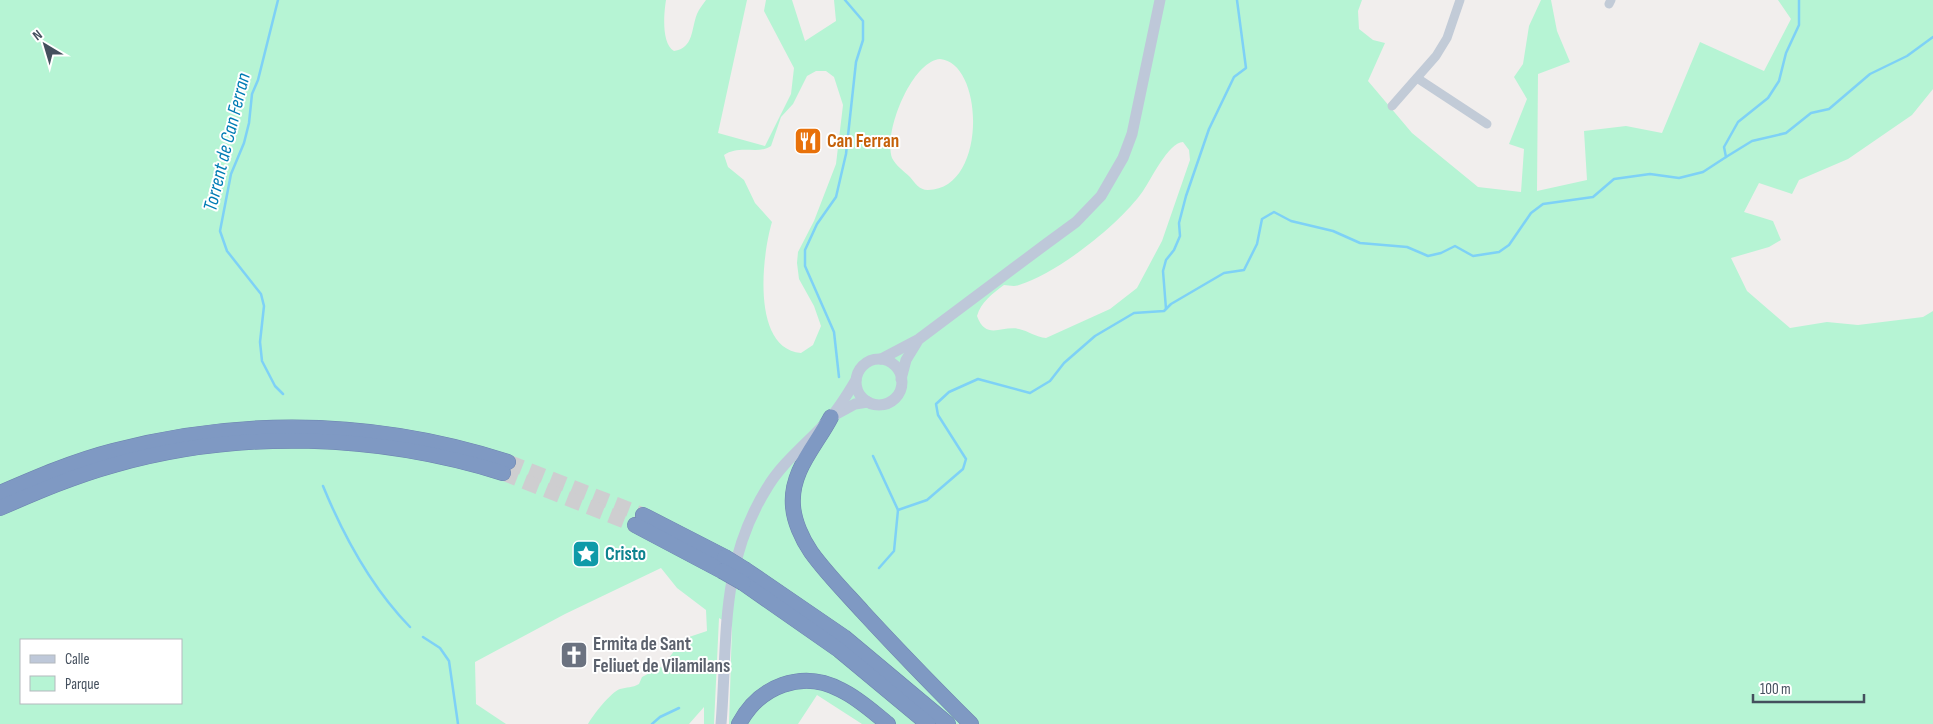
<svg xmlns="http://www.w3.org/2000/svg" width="1933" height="724" viewBox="0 0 1933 724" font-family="'Sofia Sans Condensed',sans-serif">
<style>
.green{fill:#b6f4d4;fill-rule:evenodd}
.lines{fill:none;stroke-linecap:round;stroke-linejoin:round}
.stream{stroke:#7ed1f6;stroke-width:2.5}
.highway-tunnel{stroke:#ceced0;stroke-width:15;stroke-dasharray:15 8;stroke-linecap:butt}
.highway-casing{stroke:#6b84ae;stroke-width:16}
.street{stroke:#c2cbd7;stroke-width:9}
.secondary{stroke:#bec8d9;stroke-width:11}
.highway{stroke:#7f99c3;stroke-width:15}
.highway-bridge-casing{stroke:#6b84ae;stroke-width:16;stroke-linecap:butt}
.highway-bridge{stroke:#7f99c3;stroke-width:15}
.labels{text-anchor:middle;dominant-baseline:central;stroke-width:4;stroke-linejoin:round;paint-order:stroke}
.food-label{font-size:19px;font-weight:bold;fill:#c56008;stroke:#fff;text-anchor:start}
.culture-label{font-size:19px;font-weight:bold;fill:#0d838f;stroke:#fff;text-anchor:start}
.worship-label{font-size:19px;font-weight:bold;fill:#5b616d;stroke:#fff;text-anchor:start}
.water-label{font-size:20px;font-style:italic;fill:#007cb4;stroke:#fff}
</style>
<rect width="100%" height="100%" fill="#f1eeed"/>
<g class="green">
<path d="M0,0h666c-2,13 -5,43 8,51 20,-3 17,-22 23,-37 2,-5 6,-10 9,-14h41l-29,133 47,13 26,-52 3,-26 -30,-57 2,-11h26l13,41 31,-20 -2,-21h528l-4,11 1,18 14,11 12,3 -17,38 44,52 66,54 43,5 3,-43 -15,-5 18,-45 -13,-22 9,-13 6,-38 12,-26h10l6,31 13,31 -32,12 -1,117 50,-11 -3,-49 42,-5 36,7 38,-91 64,29 27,-52 -13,-19h155v89l-21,26 -64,44 -49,21 -7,14 -33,-11 -15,29 29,9 8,19 -12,7 -38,11 16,33 43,37 37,-6 31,3 65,-8 10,-6v413h-1039l-53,-39 -62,-3 -43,42h-7l3,-98 -13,-8 -5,106h-10v-17l-15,17h-101c5,-9 23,-32 32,-35 7,-2 12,-1 19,-5l3,-7 21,-11 20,-27 24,-8 -1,-21 -29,-22 -16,-20 -96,46 -90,48 1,42 30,20h-506zM940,59c45,4 47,131 -12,131 -9,0 -13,-7 -18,-13 -6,-6 -14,-11 -18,-19 -9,-26 20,-97 48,-99zM816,71h10l8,6 9,28 -7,59 -22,57 -16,31 -1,11 2,16 15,27 7,20 -8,19 -12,8c-50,-4 -39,-98 -29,-131l-17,-19 -11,-23 -16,-13 -4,-12c16,-11 34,0 47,-9l10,-29 12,-13 14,-28zM1183,142l6,8 1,10 -28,81 -25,47 -27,21 -64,29c-10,-1 -18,-7 -27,-9 -17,-4 -33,12 -42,-13 4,-14 15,-22 27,-31 4,0 10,2 15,0 39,-12 101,-61 124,-94 9,-13 25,-48 40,-49zM21,640h160v63h-160z"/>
<path d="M816,686l31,12 33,26h-18l-45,-29 -19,29h-53l8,-14 38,-23z"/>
</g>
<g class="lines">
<g class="stream">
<path d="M278,0l-20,80 -6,14 -3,29 -5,20 -13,31 -11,57 7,20 34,43 3,12 -4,36 2,19 13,25 8,8"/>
<path d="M1726,157l26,-16 34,-8 25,-20 18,-4 41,-35 37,-18 26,-19"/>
<path d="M1166,309l-3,-38 3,-11 8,-10 6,-14 -1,-13 7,-27 23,-67 25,-52 12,-9 -9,-68"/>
<path d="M839,377l-5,-45 -29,-66v-16l12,-26 19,-27 10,-43 10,-92 7,-22v-19l-18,-21"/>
<path d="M873,456l25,54"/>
<path d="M323,486c21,51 48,101 87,141"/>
<path d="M879,568l15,-17 4,-41 29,-10 36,-31 3,-10 -28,-44 -2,-11 13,-12 29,-13 52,14 20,-12 14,-18 31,-27 39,-23 30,-2 7,-7 53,-31 20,-3 13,-26 5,-25 12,-7 17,9 42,10 27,12 47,4 21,9 13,-3 14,-7 18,10 26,-4 10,-7 22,-32 12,-9 50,-7 21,-18 36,-5 29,4 24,-6 23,-15 -2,-10 14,-25 30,-24 11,-17 7,-28 13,-28v-25"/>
<path d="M423,637l17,11 9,13 9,63"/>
<path d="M652,724l8,-7 19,-9"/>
</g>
<g class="highway-tunnel">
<path d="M508,462l135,53"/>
<path d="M503,473l132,52"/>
</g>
<g class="highway-casing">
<g id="highway">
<path d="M831,417c-15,29 -41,54 -38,89 1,15 9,33 18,46 15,21 34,40 52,60 35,38 71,75 108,112"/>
<path d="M0,493c37,-16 74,-32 113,-42 134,-35 264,-31 395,11"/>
<path d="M0,508c37,-16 74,-32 114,-43 127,-36 263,-31 389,8"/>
<path d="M643,515l82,42"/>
<path d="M635,525l87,46"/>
<path d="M746,570l98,67 104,87"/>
<path d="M743,583l96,67 89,74"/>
<path d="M739,724c20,-38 63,-55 102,-34 17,8 32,22 47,34"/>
</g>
</g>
<g class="street">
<path d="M1609,4l2,-4"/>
<path d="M1417,78l70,46"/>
<path d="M1392,106l44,-50 11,-18 13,-38"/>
</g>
<g class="secondary">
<path d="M881,359l38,-20 127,-95 30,-22 25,-26 22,-38 9,-24 28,-134"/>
<circle cx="879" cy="382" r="23"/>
<path d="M901,379l5,-19 11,-18"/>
<path d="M833,416l22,-12 13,-2"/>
<path d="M721,724c7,-85 -2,-159 46,-236 16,-27 42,-46 63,-70 10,-11 18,-25 26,-38"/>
</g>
<use href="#highway" class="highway"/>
<g class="highway-bridge-casing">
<g id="highway-bridge">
<path d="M725,557l21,13"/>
<path d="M722,571l21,12"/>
</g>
</g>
<use href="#highway-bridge" class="highway-bridge"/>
</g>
<defs>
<g id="restaurant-square" transform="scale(1.4375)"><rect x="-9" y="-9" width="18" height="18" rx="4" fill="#e8710a" stroke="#fff"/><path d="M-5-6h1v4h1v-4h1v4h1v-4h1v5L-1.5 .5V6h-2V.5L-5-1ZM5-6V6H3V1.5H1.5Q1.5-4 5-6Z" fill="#fff"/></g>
<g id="sight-square" transform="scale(1.4375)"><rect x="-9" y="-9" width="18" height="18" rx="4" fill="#0f9aa8" stroke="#fff"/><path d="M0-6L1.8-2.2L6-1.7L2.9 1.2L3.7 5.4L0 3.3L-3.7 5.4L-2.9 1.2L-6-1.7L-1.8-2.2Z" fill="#fff"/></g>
<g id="church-square" transform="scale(1.4375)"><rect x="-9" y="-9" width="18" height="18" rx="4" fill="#6b7280" stroke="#fff"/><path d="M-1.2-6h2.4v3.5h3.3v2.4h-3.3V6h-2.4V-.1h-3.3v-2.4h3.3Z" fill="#fff"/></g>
</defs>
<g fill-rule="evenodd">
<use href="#restaurant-square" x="808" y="141"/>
<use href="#sight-square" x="586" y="554"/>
<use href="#church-square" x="574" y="655"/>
</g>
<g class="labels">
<g class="food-label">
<text x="827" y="141">Can Ferran</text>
</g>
<g class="culture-label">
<text x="605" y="554">Cristo</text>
</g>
<g class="worship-label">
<text x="593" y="644">Ermita de Sant<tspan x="593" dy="22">Feliuet de Vilamilans</tspan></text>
</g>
<g class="water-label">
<text transform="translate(227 142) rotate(-76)">Torrent de Can Ferran</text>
</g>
</g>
<rect x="20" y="639" width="162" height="65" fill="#ffffff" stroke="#b4b9be"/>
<rect x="30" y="655" width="25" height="8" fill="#bec8d9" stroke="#b4b9be"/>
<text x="65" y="664" font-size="15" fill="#444f5d">Calle</text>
<rect x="30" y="676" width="25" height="15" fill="#b6f4d4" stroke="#b4b9be"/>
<text x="65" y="689" font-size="15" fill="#444f5d">Parque</text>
<g transform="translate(45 45) rotate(322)" stroke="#ffffff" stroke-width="4" paint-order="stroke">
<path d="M0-4L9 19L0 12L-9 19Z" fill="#444f5d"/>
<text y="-8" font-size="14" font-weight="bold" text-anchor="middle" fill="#444f5d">N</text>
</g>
<path d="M1753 694v8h111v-8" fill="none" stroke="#444f5d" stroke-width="2.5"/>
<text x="1760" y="694" font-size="15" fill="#444f5d" stroke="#ffffff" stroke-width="4" paint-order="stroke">100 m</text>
</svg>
